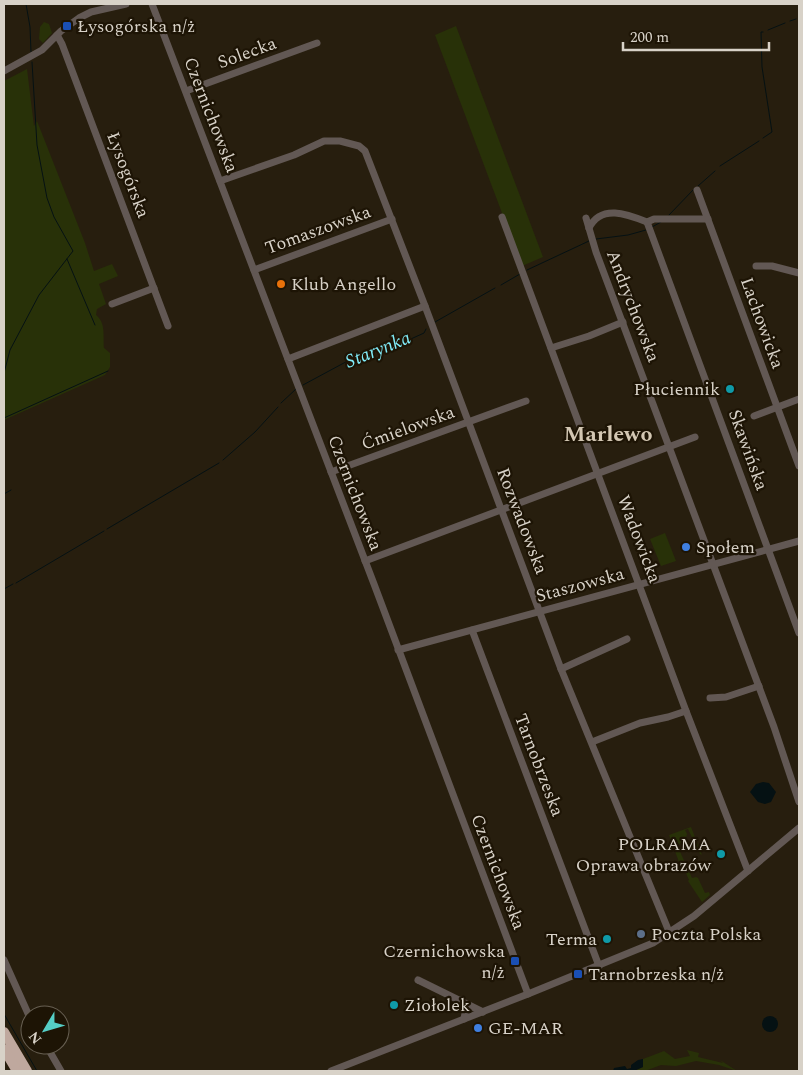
<svg xmlns="http://www.w3.org/2000/svg" width="803" height="1075" viewBox="0 0 803 1075" font-family="Spectral,serif">
<style>
.green{fill:#283108}
.water{fill:#051113}
.lines{fill:none;stroke-linecap:round;stroke-linejoin:round}
.stream{stroke:#051113;stroke-width:1}
.minor{stroke:#625854;stroke-width:7}
.highway{stroke:#bfa89e;stroke-width:10}
.transit-dot{fill:#1a4fb4;stroke:#1d1405;stroke-width:2}
.food-dot{fill:#e8710a;stroke:#1d1405;stroke-width:2}
.culture-dot{fill:#0f9aa8;stroke:#1d1405;stroke-width:2}
.shop-dot{fill:#3f7fe0;stroke:#1d1405;stroke-width:2}
.service-dot{fill:#5c6f8a;stroke:#1d1405;stroke-width:2}
.labels{text-anchor:middle;dominant-baseline:central;stroke-width:4.5;stroke-linejoin:round;paint-order:stroke}
.poi-label{font-size:18px;fill:#d8d2c8;stroke:#1d1405;text-anchor:start}
.street-label{font-size:18px;fill:#d8d2c8;stroke:#1d1405}
.water-label{font-size:19px;font-style:italic;fill:#81ecf9;stroke:#1d1405}
.district-label{font-size:22px;font-weight:bold;fill:#d3c7b3;stroke:#1d1405}
</style>
<rect width="100%" height="100%" fill="#271e0e"/>
<g class="green">
<path d="M44,22l5,2 3,9 -9,10 -4,-4 1,-12z"/>
<path d="M456,26l87,231 -21,9 -87,-231z"/>
<path d="M27,69l7,57 3,-5 48,122 9,28 18,-7 6,12 -19,8 7,20 -9,5 -1,6c10,8 7,21 8,33l6,5v14l-5,8 -101,45v-339z"/>
<path d="M665,533l11,28 -15,5 -11,-27z"/>
<path d="M691,827l11,28 -2,-1 -12,-25 -3,1 2,4 -2,7 -8,4 15,33 4,-1 2,1 7,15 4,-1 1,3 -8,7 -14,-21 1,-1 -8,-18h-2l-10,-27z"/>
<path d="M687,1050l12,3 -1,4 25,6 -3,-3 17,11 -18,-6 -23,-4 -20,5 -15,-1 -16,6h-11l9,-4v-8l21,-8 11,8 15,-3z"/>
</g>
<g class="water">
<path d="M763,782l6,1 7,9 -5,10 -6,2 -7,-2 -8,-10 6,-8z"/>
<circle cx="770" cy="1024" r="8"/>
<path d="M643,1059v8l-9,4h-21l1,-3 11,-2 2,3 4,-1v-3l7,-5z"/>
</g>
<g class="lines">
<g class="stream">
<path d="M26,4l4,23 1,25"/>
<path d="M790,21l6,-2"/>
<path d="M768,30l17,-7"/>
<path d="M763,32h-2l1,35 10,65 -9,6"/>
<path d="M720,166l39,-25"/>
<path d="M698,186l17,-15"/>
<path d="M669,215l25,-26"/>
<path d="M652,227l9,-5"/>
<path d="M596,239l32,-4 18,-5"/>
<path d="M67,259l28,66"/>
<path d="M527,270l62,-29"/>
<path d="M501,285l19,-11"/>
<path d="M435,322l60,-34"/>
<path d="M4,373l6,-23 29,-55 34,-44 -19,-34 -7,-19 -10,-53 -5,-83"/>
<path d="M303,385l65,-35 14,-3 3,-2 9,-2h8l22,-10 2,-4"/>
<path d="M281,403l15,-14"/>
<path d="M4,418l104,-47"/>
<path d="M223,460l32,-28 23,-25"/>
<path d="M4,494l7,-4"/>
<path d="M107,529l112,-66"/>
<path d="M16,583l88,-52"/>
<path d="M4,589l9,-5"/>
<path d="M4,1014l33,57"/>
</g>
<g class="minor">
<path d="M152,4l222,580 154,410"/>
<path d="M57,35l5,9 106,282"/>
<path d="M4,71l38,-21 19,-19 18,-13 12,-6 35,-8"/>
<path d="M186,91l131,-48"/>
<path d="M220,181l74,-26 30,-14h16l19,5 6,5 60,155 136,363 109,265"/>
<path d="M697,190l102,276"/>
<path d="M502,217l184,494 62,160"/>
<path d="M586,218l10,34 178,475 25,75"/>
<path d="M647,222l152,411"/>
<path d="M589,228c12,-24 38,-14 58,-6l7,-3h54"/>
<path d="M756,266h16l27,7"/>
<path d="M254,270l138,-51"/>
<path d="M112,304l42,-16"/>
<path d="M551,348l38,-12 34,-14"/>
<path d="M288,359l137,-53"/>
<path d="M754,416l45,-17"/>
<path d="M331,472l195,-71"/>
<path d="M365,561l330,-124"/>
<path d="M472,630l127,336"/>
<path d="M398,650l401,-109"/>
<path d="M561,669l66,-30"/>
<path d="M710,698l16,-1 33,-11"/>
<path d="M592,742l48,-19 28,-6 18,-6"/>
<path d="M4,960l26,58"/>
<path d="M418,980l65,32"/>
<path d="M461,1000l4,13 -1,6"/>
<path d="M46,1045l15,26"/>
<path d="M331,1071l197,-77 125,-51 41,-27 105,-88"/>
</g>
<g class="highway">
<path d="M4,1032l23,39"/>
<path d="M4,1049l13,22"/>
</g>
</g>
<g class="transit-dot">
<rect x="62" y="21" width="10" height="10" rx="2.5"/>
<rect x="510" y="956" width="10" height="10" rx="2.5"/>
<rect x="573" y="969" width="10" height="10" rx="2.5"/>
</g>
<circle class="food-dot" cx="281" cy="284" r="5"/>
<g class="culture-dot">
<circle cx="730" cy="389" r="5"/>
<circle cx="721" cy="854" r="5"/>
<circle cx="607" cy="939" r="5"/>
<circle cx="394" cy="1005" r="5"/>
</g>
<g class="shop-dot">
<circle cx="686" cy="547" r="5"/>
<circle cx="478" cy="1028" r="5"/>
</g>
<circle class="service-dot" cx="641" cy="934" r="5"/>
<g class="labels">
<g class="poi-label">
<text x="77" y="26">Łysogórska n/ż</text>
<text x="291" y="284">Klub Angello</text>
<text x="720" y="389" text-anchor="end">Płuciennik</text>
<text x="696" y="547">Społem</text>
<text x="711" y="844" text-anchor="end">POLRAMA<tspan x="711" dy="21">Oprawa obrazów</tspan></text>
<text x="651" y="934">Poczta Polska</text>
<text x="597" y="939" text-anchor="end">Terma</text>
<text x="505" y="951" text-anchor="end">Czernichowska<tspan x="505" dy="21">n/ż</tspan></text>
<text x="588" y="974">Tarnobrzeska n/ż</text>
<text x="404" y="1005">Ziołolek</text>
<text x="488" y="1028">GE-MAR</text>
</g>
<g class="street-label">
<text transform="translate(247 53) rotate(-20)">Solecka</text>
<text transform="translate(211 115) rotate(69)">Czernichowska</text>
<text transform="translate(128 175) rotate(69)">Łysogórska</text>
<text transform="translate(318 230) rotate(-20)">Tomaszowska</text>
<text transform="translate(633 306) rotate(69)">Andrychowska</text>
<text transform="translate(762 323) rotate(70)">Lachowicka</text>
<text transform="translate(408 428) rotate(-20)">Ćmielowska</text>
<text transform="translate(748 450) rotate(70)">Skawińska</text>
<text transform="translate(355 493) rotate(69)">Czernichowska</text>
<text transform="translate(522 521) rotate(69)">Rozwadowska</text>
<text transform="translate(639 539) rotate(69)">Wadowicka</text>
<text transform="translate(580 585) rotate(-15)">Staszowska</text>
<text transform="translate(539 765) rotate(69)">Tarnobrzeska</text>
<text transform="translate(498 872) rotate(69)">Czernichowska</text>
</g>
<g class="water-label">
<text transform="translate(378 350) rotate(-22)">Starynka</text>
</g>
<g class="district-label">
<text x="608" y="434">Marlewo</text>
</g>
</g>
<rect width="803" height="1075" fill="none" stroke="#d8d2c8" stroke-width="10"/>
<g transform="translate(45 1030) rotate(232)"><circle r="24" fill="#1d1405" stroke="#686053"/>
<path d="M0-4L9 19L0 12L-9 19Z" fill="#55cec6"/>
<text y="-8" font-size="14" font-weight="bold" text-anchor="middle" fill="#d8d2c8">N</text>
</g>
<path d="M623 42v8h146v-8" fill="none" stroke="#d8d2c8" stroke-width="2.5"/>
<text x="630" y="42" font-size="15" fill="#d8d2c8" stroke="#1d1405" stroke-width="4" paint-order="stroke">200 m</text>
</svg>
